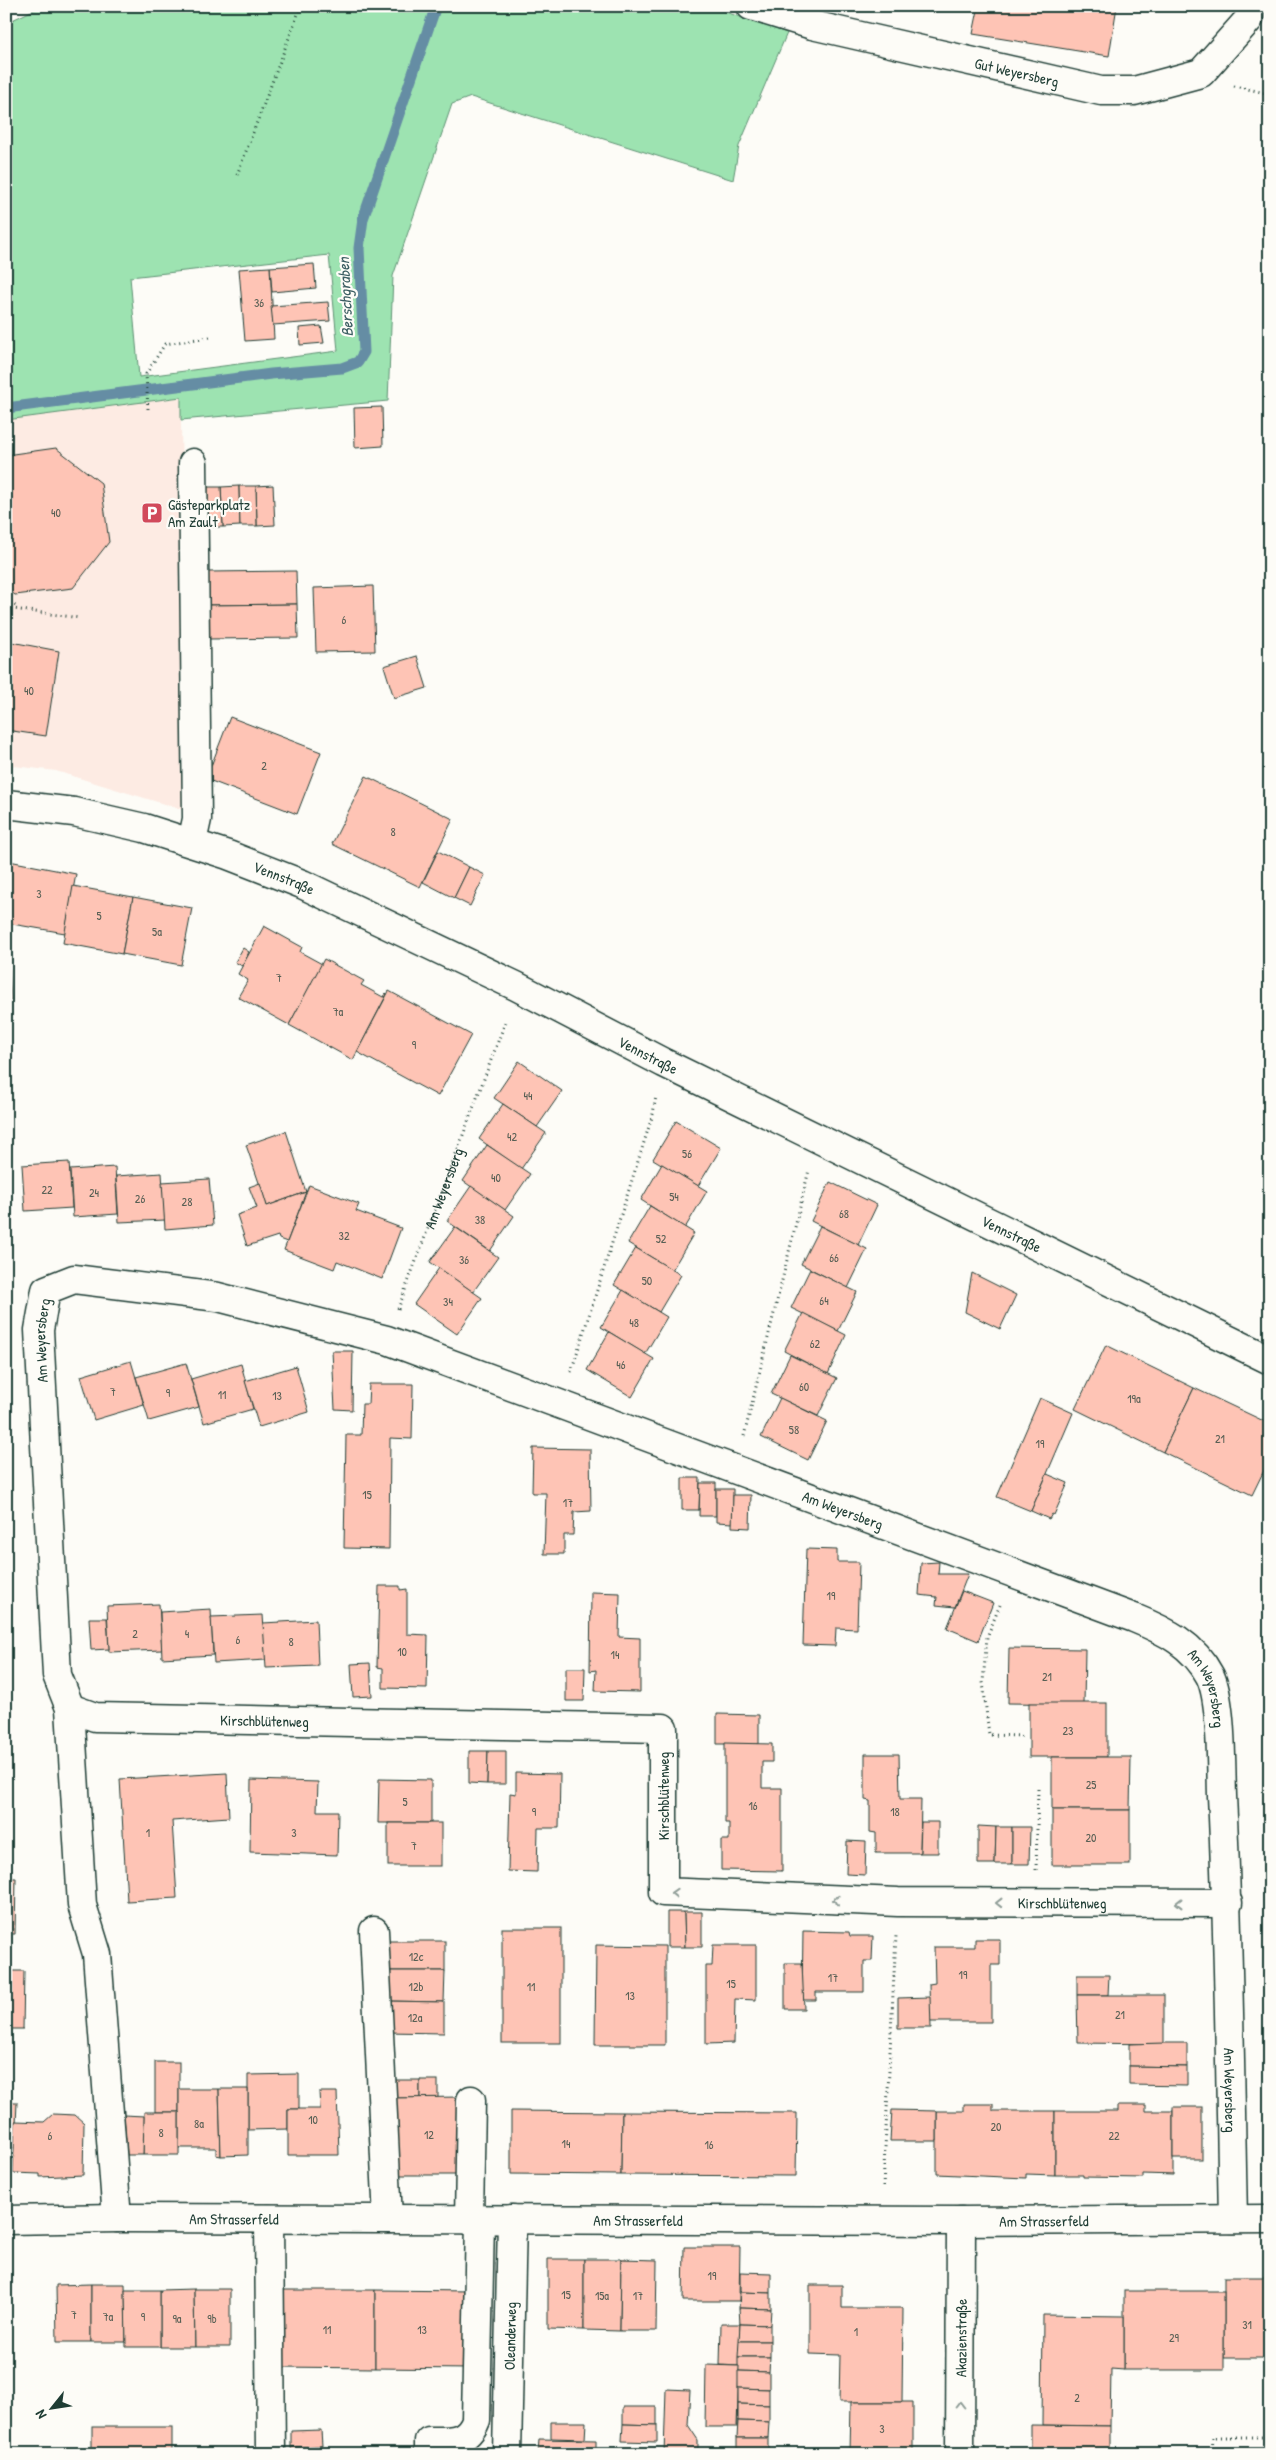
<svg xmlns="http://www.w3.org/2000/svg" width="1276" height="2460" viewBox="0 0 1276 2460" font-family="'Patrick Hand',sans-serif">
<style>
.built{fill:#fdebe3}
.green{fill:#9de3b1;stroke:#5e9072;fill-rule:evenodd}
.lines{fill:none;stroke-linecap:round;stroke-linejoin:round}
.stream{stroke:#658da4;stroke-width:11}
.building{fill:#fec4b5;stroke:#1f3d34}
.minor-casing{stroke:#1f3d34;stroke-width:31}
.path{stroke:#1f3d34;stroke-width:3;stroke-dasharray:1 4;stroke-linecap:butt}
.minor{stroke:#fdfcf7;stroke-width:28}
.oneway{stroke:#8e9c96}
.labels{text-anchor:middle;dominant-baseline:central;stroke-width:4.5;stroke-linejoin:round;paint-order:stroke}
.number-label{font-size:12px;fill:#575f54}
.street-label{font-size:15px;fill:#1f3d34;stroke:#fdfcf7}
.poi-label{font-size:15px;fill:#1f3d34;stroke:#fdfcf7;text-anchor:start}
.water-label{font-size:16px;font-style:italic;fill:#3c5e62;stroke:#fdfcf7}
</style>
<rect width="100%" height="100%" fill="#fdfcf7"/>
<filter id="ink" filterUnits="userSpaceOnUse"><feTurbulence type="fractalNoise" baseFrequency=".02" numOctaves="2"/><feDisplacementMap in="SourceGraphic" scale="10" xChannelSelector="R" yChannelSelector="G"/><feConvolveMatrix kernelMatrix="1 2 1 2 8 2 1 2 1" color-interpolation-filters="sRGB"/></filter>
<g filter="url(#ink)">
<path class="built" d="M181,397v23l6,391 -131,-40 -50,-6v-345z"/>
<path class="green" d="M42,6h666l79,27 -48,113 -6,34 -262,-83 -19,7 -59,172 -5,125 -207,19v-23l-175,23v-397zM329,255l9,96 -199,26 -9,-100z"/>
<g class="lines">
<path class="stream" d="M6,408l265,-34 71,-6 16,-6 6,-10 -5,-104 4,-29 73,-213"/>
</g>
<g class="building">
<path d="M955,6h162l-8,50 -136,-22 5,-24z"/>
<path d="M314,264l2,24 -44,4 -2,-25z"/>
<path d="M270,267l4,72 -29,2 -6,-72z"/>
<path d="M328,302l2,19 -57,4 -2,-19z"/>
<path d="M321,326l3,17 -24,2 -1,-17z"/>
<path d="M382,407l1,39 -28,2 -1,-40z"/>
<path d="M56,448l45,35 8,59 -36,46 -58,7 -9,-7v-133z"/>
<path d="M273,485l2,40 -18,1 -1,-40z"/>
<path d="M239,486l1,40 -17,1 -2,-40z"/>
<path d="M239,486h17l1,40h-17z"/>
<path d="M204,487h17l2,40h-17z"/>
<path d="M296,571l1,33 -88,1 -1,-33z"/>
<path d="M373,586l2,65 -59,1 -2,-64z"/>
<path d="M297,604l1,34 -89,1v-34z"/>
<path d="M6,641l53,10 -13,85 -40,-6z"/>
<path d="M417,656l10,32 -33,10 -10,-32z"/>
<path d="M230,717l91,35 -24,62 -91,-35z"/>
<path d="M366,776l87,43 -33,68 -88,-43z"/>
<path d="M438,851l31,16 -15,31 -31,-16z"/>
<path d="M9,861l67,13 -11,59 -59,-10v-49z"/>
<path d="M469,867l16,8 -15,31 -16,-8z"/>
<path d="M73,886l60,11 -11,57 -59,-11z"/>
<path d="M133,897l59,11 -11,57 -59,-11z"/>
<path d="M264,926l38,21 -2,5 22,12 -33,61 -51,-28 10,-17 -10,-6z"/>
<path d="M243,948l6,4 -7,14 -7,-4z"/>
<path d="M324,959l40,22 -3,4 22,12 3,-4 1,1 -34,66 -64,-35z"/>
<path d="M6,969h3l2,31h-5z"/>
<path d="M389,991l82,44 -33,61 -81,-44z"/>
<path d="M519,1061l43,30 -25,36 -43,-29z"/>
<path d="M503,1104l43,29 -25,36 -42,-30z"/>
<path d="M676,1121l45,27 -23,38 -45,-27z"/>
<path d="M286,1131l20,61 -39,14 -21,-61z"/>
<path d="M487,1145l43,29 -25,36 -42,-29z"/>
<path d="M69,1162l3,46 -47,3 -3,-46z"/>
<path d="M662,1164l45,27 -22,37 -44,-28z"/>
<path d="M115,1167l3,47 -45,3 -3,-47z"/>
<path d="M162,1173l3,47 -46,2 -3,-46z"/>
<path d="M209,1179l4,46 -48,4 -3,-47z"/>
<path d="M830,1182l47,23 -19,40 -47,-24z"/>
<path d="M260,1183l7,23 39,-14 -19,50 -8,-3 -1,-3 -31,10 -10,-31 20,-7 -8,-21z"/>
<path d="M309,1185l50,19 -3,7 45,17 -19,51 -45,-18 -3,8 -50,-19z"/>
<path d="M471,1186l43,30 -24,35 -43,-30z"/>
<path d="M650,1206l44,27 -22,37 -44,-27z"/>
<path d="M820,1226l47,23 -19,39 -47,-24z"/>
<path d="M455,1227l43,30 -25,35 -43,-30z"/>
<path d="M636,1248l45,27 -22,37 -45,-27z"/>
<path d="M439,1268l43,30 -25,36 -43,-30z"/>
<path d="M810,1269l47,23 -19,39 -47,-23z"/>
<path d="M972,1273l44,22 -16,34 -35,-17z"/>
<path d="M623,1290l44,27 -22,37 -44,-27z"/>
<path d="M803,1313l43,22 -18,39 -44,-23z"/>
<path d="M609,1332l45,27 -22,38 -45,-27z"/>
<path d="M1106,1345l88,43 -31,64 -88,-43z"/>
<path d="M332,1351h21l-1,59 -17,-1z"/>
<path d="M790,1355l47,23 -19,38 -47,-22z"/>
<path d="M131,1361l13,44 -50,15 -13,-44z"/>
<path d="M186,1363l13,44 -50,14 -13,-44z"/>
<path d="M241,1364l12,45 -49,14 -13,-44z"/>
<path d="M296,1366l13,46 -50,15 -14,-46z"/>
<path d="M369,1384h44l-1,55 -22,-1 -1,111 -45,-1 2,-113h15l1,-31h6z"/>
<path d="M1194,1388l76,36v34l-18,37 -89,-43z"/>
<path d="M780,1398l47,23 -19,39 -47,-23z"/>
<path d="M1040,1398l33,15 -42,98 -34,-14z"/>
<path d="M533,1448l57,1 1,62 -17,1 -1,23h-9v19h-20l2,-61h-14z"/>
<path d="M1047,1474l21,9 -14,32 -2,-1 -3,5 -18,-8z"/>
<path d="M682,1478h18l-1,32h-17z"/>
<path d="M700,1483h16v33h-17z"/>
<path d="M716,1489h17v34l-17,-1z"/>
<path d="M733,1495h18l-1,33 -18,-1z"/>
<path d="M806,1549l31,1v12h22l-2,67 -21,-1 -1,18 -32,-1z"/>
<path d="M939,1562l-1,12h30l-13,33 -19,-2 1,-8 -18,-2 2,-32z"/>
<path d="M379,1586h21v4l7,-1v45l21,1 -1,54 -44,-1v-20l-6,-1z"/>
<path d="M962,1591l31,12 -15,38 -31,-13z"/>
<path d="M591,1592l29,1 -1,44 21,1v54l-45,-1 1,-21 -6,1z"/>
<path d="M159,1604l3,46 -53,2 -2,-46z"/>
<path d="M211,1609l2,46 -51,3 -2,-46z"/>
<path d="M263,1615l3,45 -52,3 -3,-46z"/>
<path d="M89,1618h18l2,31 -18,1z"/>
<path d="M316,1620l2,46 -52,2 -3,-45z"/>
<path d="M1009,1648l76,1 -1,55 -76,-1z"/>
<path d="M370,1663l2,33 -19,1 -2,-33z"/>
<path d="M566,1668h19l-1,33h-18z"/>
<rect x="1029" y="1703" width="78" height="54"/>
<path d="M717,1714l42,1v29h-42z"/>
<path d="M725,1743l47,1v18h-10v26h20v83l-61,-1v-30h8v-17h-4z"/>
<path d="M469,1751h19l-1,33 -18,-1z"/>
<path d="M488,1751h18v33h-19z"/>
<path d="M865,1754h34l1,45h21l-1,54h-44v-20l-6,-1v-31l-5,-1z"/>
<path d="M1052,1757h79l-1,53h-78z"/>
<path d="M227,1773l2,44 -57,4 5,77 -50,3 -7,-122z"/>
<path d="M516,1773l44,1 -1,54h-21l-1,44 -29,-1 2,-78 6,1z"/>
<path d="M379,1779l52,1v43h-53z"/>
<path d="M251,1780l67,2 -1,29h21l-1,44 -87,-3z"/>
<rect x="1052" y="1810" width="78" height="55"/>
<path d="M921,1822h17v31h-18z"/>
<rect x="388" y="1823" width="53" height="43"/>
<path d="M978,1826l18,1 -1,37h-17z"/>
<path d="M996,1827h16v37h-17z"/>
<path d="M1012,1827h18l-1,37h-17z"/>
<path d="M847,1841l19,1 -1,33 -19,-1z"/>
<path d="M6,1878h10l-1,56h-9z"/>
<path d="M667,1912h17l1,35h-18z"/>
<path d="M684,1912h18v35h-17z"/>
<rect x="502" y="1928" width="59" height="115"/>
<path d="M803,1931l46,1 1,4h23l-1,25h-8v31h-48v8h-14z"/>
<path d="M975,1939h25v26h-9v57h-61l-1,-38 6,-1 -1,-36h41z"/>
<rect x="387" y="1941" width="58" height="30"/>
<path d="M596,1945l69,1v99h-70z"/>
<path d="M713,1945h43v55l-21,-1 -1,44 -28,1v-78h6z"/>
<path d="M785,1963h17l2,46h-19z"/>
<path d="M6,1971h18l-1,58h-17z"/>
<path d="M387,1971h58l-1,31 -57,-1z"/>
<path d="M1077,1975h32l-1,20h-31z"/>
<path d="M1077,1995h87v49l-86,-1z"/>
<path d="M930,1997l1,31h-33v-30z"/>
<path d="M387,2001l57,1v31l-57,-1z"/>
<path d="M1164,2043h23v24l-58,-1v-22z"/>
<rect x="155" y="2062" width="24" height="50"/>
<path d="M1129,2066l58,1v19l-58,-1z"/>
<path d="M299,2074v35h-11v20l-40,1v-55z"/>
<rect x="392" y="2080" width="28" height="18"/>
<rect x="420" y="2080" width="18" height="18"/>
<path d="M179,2089h40l2,67 -5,-1v-7h-37z"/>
<path d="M219,2089h29v66l-27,1z"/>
<path d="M319,2092h18l2,63h-51v-46h32z"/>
<path d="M461,2097v78h-67l4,-54h-6v-23z"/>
<path d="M6,2102h11l-2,46 -9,-1z"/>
<path d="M964,2104h29v7h62v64l-29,-1v4l-89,-4v-63h27z"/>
<path d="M1118,2105h28v6h27v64l-30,-1v4l-60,-1v-2h-28v-64h63z"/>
<rect x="1173" y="2107" width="29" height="52"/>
<path d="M892,2110l45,1v30h-47z"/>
<path d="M511,2111l111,1 -1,63 -110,-1z"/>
<path d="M144,2112h35v43h-36z"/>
<path d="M622,2112l175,1 -1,63 -175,-1z"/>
<path d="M53,2114l22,1 9,8 -1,52 -43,2v-3l-27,-1 2,-52 29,1z"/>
<path d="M124,2115l20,1 -1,39h-16z"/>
<path d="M684,2247h56l-1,54h-56z"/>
<path d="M548,2259h36v71l-36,-1z"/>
<path d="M584,2259h37l-1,72 -36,-1z"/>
<path d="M621,2259l36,1 -1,71h-36z"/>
<path d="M740,2272l31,1v20l-31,-1z"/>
<rect x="1224" y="2277" width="46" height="81"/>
<path d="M91,2284v58h-34l-1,-57z"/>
<path d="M91,2284h34l1,58h-35z"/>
<path d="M810,2285h32v23h61l-1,94h-63l1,-47 -30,-1z"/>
<path d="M194,2289l1,58h-35v-57z"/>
<path d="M194,2289h36v58h-35z"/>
<path d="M125,2290h35v57h-34z"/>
<path d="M280,2290h95v78l-96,-1z"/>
<path d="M375,2290l95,1v78l-95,-1z"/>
<rect x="1124" y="2291" width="100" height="79"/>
<path d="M740,2292l31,1v16l-32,-1z"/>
<path d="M739,2308l32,1 -1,16 -30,-1z"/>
<path d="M1043,2315l81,1v54l-13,-1 -1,57 -68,-1z"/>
<path d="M721,2324h19l-1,42 -19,-1z"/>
<path d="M740,2324l30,1v16h-31z"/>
<path d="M739,2341h31v16h-32z"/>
<path d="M738,2357h32l-1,15 -31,-1z"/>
<path d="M706,2365l33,1 -2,61h-32z"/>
<path d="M738,2371l31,1v17l-31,-1z"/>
<path d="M738,2388l31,1v16l-31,-1z"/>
<path d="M666,2389l24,1 -2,35 10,15v14h-34z"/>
<path d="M851,2402h62v52h-63z"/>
<path d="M738,2404l31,1v17l-31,-1z"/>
<path d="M623,2407h34v18l-34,-1z"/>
<path d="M738,2421l31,1 -1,16h-31z"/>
<path d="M551,2422h35l-1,17 -34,-1z"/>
<path d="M6,2424l1,25h3v5h-4z"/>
<path d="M623,2424l34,1v17l-35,-1z"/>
<path d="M1031,2425l79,1v28h-79z"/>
<rect x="92" y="2427" width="80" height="27"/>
<path d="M321,2430l1,16 -31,1v-16z"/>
<rect x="737" y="2438" width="31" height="16"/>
<path d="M539,2439l57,1v14h-58z"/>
<path d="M322,2446v8h-30l-1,-7z"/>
</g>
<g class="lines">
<g class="minor-casing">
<g id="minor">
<path id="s2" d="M751,6l61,19 289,66h33l67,-18 48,-54 2,-13"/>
<path id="s3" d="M6,804l68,8 70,16 84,27 74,29 214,102 148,77 606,297"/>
<path d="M192,842l5,-23 -4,-356"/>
<path id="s4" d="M70,1708l25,9 568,11v164l235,10 330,1"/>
<path d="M374,1931l14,288"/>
<path id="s5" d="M117,2218l-20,-264 -15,-49 -12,-197 -13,-33 -18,-345 7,-40 28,-11 144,18 169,43 747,278c32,13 59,26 76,58 12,24 11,91 12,120 7,141 8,282 11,423"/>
<path d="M269,2219l2,235"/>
<path id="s6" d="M6,2220l111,-2 844,3 309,-2"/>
<path d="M469,2220l2,-120"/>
<path d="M429,2454v-13c22,0 38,2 47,-21l4,-200"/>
<path id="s7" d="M507,2454l5,-235"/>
<path id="s8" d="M960,2454l1,-233"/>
</g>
</g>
<g class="path">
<path d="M1234,86l36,8"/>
<path d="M237,175l64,-169"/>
<path d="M148,409l-2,-35 19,-30 45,-7"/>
<path d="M6,600l12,8"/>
<path d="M6,608l74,10"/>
<path id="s1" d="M398,1309l108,-289"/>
<path d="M571,1372l82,-258 3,-18"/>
<path d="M744,1436l65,-266"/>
<path d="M1000,1605l-13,32 -4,45 6,53 34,1"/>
<path d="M1036,1870l2,-81"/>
<path d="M883,2187l13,-251"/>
<path d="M1212,2454l1,-17h57"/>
</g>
<use href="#minor" class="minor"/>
</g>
<defs><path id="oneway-chevron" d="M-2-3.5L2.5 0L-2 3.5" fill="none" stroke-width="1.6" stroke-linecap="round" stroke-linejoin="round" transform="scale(1.25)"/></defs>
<g class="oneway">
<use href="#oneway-chevron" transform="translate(674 1893) rotate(-178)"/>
<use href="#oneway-chevron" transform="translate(836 1900) rotate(-178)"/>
<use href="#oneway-chevron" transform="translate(999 1903) rotate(-180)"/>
<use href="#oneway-chevron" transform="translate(1179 1903) rotate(-180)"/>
<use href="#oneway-chevron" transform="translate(960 2405) rotate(-90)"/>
</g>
</g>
<defs>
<g id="parking-square" transform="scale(1.125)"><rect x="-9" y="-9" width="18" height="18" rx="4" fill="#d1495b" stroke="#fdfcf7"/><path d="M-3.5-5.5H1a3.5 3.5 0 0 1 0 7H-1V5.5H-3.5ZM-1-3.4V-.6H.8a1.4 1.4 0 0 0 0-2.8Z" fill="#fff"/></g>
</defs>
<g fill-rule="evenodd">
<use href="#parking-square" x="152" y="513"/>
</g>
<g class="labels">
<g class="number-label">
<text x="259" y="302">36</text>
<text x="56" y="512">40</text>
<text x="344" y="619">6</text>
<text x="29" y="690">40</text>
<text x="264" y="765">2</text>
<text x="393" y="831">8</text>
<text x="39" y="893">3</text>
<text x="99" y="915">5</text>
<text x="157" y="931">5a</text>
<text x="279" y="977">7</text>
<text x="338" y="1011">7a</text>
<text x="414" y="1044">9</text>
<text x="528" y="1095">44</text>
<text x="512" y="1136">42</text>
<text x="687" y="1153">56</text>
<text x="496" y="1177">40</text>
<text x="47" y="1189">22</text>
<text x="94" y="1192">24</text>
<text x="674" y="1196">54</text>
<text x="140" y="1198">26</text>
<text x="187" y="1201">28</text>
<text x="844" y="1213">68</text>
<text x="480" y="1219">38</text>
<text x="344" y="1235">32</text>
<text x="661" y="1238">52</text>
<text x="834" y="1257">66</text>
<text x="464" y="1259">36</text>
<text x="647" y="1280">50</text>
<text x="824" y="1300">64</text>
<text x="448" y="1301">34</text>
<text x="634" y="1322">48</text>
<text x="815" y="1343">62</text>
<text x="621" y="1364">46</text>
<text x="804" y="1386">60</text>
<text x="113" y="1391">7</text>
<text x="168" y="1392">9</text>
<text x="222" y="1394">11</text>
<text x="277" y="1395">13</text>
<text x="1134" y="1398">19a</text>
<text x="794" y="1429">58</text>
<text x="1220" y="1438">21</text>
<text x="1040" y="1443">19</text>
<text x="367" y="1494">15</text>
<text x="568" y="1502">17</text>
<text x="831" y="1595">19</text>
<text x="135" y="1633">2</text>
<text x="187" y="1633">4</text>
<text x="238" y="1639">6</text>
<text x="291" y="1641">8</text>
<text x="402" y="1651">10</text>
<text x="615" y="1654">14</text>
<text x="1047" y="1676">21</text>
<text x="1068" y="1730">23</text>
<text x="1091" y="1784">25</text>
<text x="405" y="1801">5</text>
<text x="753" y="1805">16</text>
<text x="534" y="1811">9</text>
<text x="895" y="1811">18</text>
<text x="148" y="1832">1</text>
<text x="294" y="1832">3</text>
<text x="1091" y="1837">20</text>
<text x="414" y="1845">7</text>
<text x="416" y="1956">12c</text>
<text x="963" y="1974">19</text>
<text x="833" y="1977">17</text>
<text x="731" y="1983">15</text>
<text x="416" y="1986">12b</text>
<text x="531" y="1986">11</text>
<text x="630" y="1995">13</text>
<text x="1120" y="2014">21</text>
<text x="415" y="2017">12a</text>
<text x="313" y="2119">10</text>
<text x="199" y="2123">8a</text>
<text x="996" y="2126">20</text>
<text x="161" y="2132">8</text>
<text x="429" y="2134">12</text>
<text x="50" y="2135">6</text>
<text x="1114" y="2135">22</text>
<text x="566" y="2143">14</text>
<text x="709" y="2144">16</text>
<text x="712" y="2275">19</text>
<text x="566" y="2294">15</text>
<text x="602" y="2295">15a</text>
<text x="638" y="2295">17</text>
<text x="74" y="2314">7</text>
<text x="108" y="2316">7a</text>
<text x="143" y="2316">9</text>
<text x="177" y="2318">9a</text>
<text x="212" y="2318">9b</text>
<text x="1247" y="2324">31</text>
<text x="327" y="2329">11</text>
<text x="422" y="2329">13</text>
<text x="856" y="2331">1</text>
<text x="1174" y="2337">29</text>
<text x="1077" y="2397">2</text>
<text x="882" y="2428">3</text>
</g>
<g class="street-label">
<text stroke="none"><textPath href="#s2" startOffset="274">Gut Weyersberg</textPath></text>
<text stroke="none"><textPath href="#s3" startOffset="289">Vennstraße</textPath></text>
<text stroke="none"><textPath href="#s3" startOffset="694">Vennstraße</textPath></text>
<text stroke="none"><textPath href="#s1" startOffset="129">Am Weyersberg</textPath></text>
<text stroke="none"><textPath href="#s3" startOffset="1099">Vennstraße</textPath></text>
<text stroke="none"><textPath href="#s5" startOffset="884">Am Weyersberg</textPath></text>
<text stroke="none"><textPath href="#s5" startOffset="1771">Am Weyersberg</textPath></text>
<text stroke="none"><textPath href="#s5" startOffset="2190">Am Weyersberg</textPath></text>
<text stroke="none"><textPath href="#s4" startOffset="196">Kirschblütenweg</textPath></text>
<text transform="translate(663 1796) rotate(-90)">Kirschblütenweg</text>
<text stroke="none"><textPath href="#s4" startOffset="1158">Kirschblütenweg</textPath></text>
<text stroke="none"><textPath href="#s5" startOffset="2595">Am Weyersberg</textPath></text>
<text stroke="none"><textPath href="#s6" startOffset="228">Am Strasserfeld</textPath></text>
<text stroke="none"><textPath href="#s6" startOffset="632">Am Strasserfeld</textPath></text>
<text stroke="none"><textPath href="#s6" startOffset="1038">Am Strasserfeld</textPath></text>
<text stroke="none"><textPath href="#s7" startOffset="118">Oleanderweg</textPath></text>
<text stroke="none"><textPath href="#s8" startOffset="116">Akazienstraße</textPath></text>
</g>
<g class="poi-label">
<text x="168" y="504">Gästeparkplatz<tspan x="168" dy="17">Am Zault</tspan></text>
</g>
<g class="water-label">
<text transform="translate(345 297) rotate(-93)">Berschgraben</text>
</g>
</g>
<rect width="1276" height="2460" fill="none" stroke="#fdfcf7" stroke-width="25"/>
<rect x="12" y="12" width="1251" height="2435" fill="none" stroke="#1f3d34" stroke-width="2" filter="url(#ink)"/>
<g transform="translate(52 2408) rotate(240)" stroke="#fdfcf7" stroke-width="4" paint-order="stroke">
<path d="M0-4L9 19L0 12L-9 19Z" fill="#1f3d34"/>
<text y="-8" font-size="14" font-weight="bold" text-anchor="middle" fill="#1f3d34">N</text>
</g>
</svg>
